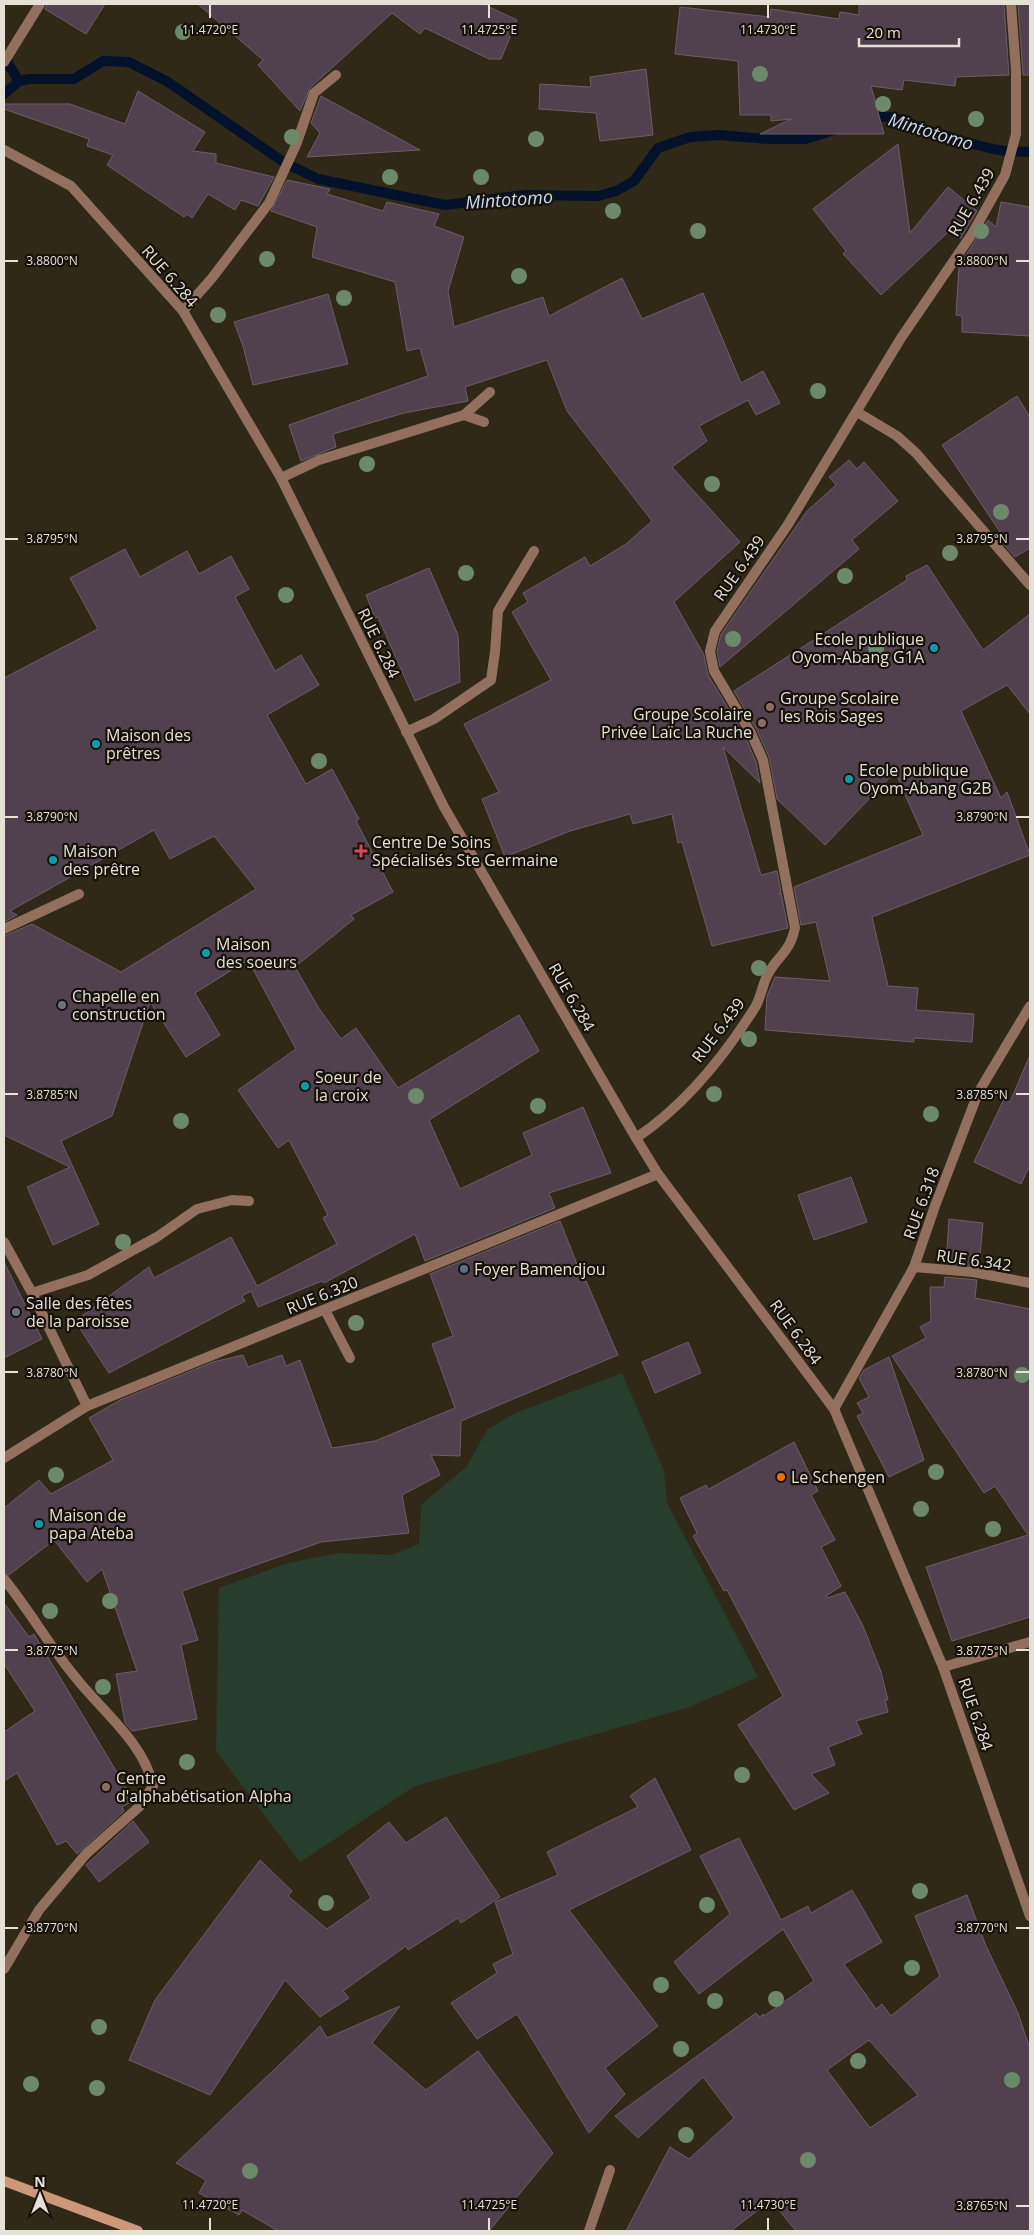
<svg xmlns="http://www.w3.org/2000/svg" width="1034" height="2235" viewBox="0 0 1034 2235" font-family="'Open Sans',sans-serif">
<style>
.green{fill:#273d2d}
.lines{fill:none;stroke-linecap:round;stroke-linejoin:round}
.stream{stroke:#03122a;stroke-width:10}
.building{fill:#51404d;stroke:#6e5c69;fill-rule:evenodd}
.minor{stroke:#92705d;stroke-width:10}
.tertiary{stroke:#92705d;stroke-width:10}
.secondary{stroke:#cd9879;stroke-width:10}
.tree{fill:#6c896a}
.ticks{fill:none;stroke:#e6e1d6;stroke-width:2}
.culture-dot{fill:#0f9aa8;stroke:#16120b;stroke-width:2}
.education-dot{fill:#8d6e63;stroke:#16120b;stroke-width:2}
.health-dot{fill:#e0444e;stroke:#16120b;stroke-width:2}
.worship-dot{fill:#6b7280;stroke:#16120b;stroke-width:2}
.service-dot{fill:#5c6f8a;stroke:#16120b;stroke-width:2}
.food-dot{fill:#e8710a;stroke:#16120b;stroke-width:2}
.labels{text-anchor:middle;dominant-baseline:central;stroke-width:4.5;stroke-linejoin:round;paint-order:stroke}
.street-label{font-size:16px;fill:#e6e1d6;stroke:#16120b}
.poi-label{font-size:16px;fill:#e6e1d6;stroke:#16120b;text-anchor:start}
.water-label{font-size:18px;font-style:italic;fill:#c7dcfc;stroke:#16120b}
.ticks-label{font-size:12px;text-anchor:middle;fill:#e6e1d6;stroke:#16120b;stroke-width:4.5;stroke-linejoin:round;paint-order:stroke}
</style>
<rect width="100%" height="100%" fill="#312918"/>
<path class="green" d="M622,1373l42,98 3,32 91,174 -68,30 -275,79 -115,76 -84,-111 3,-163 69,-25 51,-10 53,2 27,-11 2,-39 46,-39 20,-36 28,-17z"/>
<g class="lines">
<g class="stream">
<path d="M4,57l15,24"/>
<path d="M4,94l15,-13 11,-2h44l29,-18 26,1 39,20 117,81 33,16 127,26 80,-10 73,1 18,-5 18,-10 24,-33 32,-11 28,-2 50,4h38l31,-10"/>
<path d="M867,119c24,-8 41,5 62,12 17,5 35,11 52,15 17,5 32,6 49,6"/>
</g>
</g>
<g class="building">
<path d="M47,4h58l-19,30 -41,-25z"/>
<path d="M198,4h285l34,16 -16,39h-12l-64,-31 -5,6 -28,-21 -82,75 -10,23 -42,-46 5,-5z"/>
<path d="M859,4h145l5,71 -53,2 -1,9 -51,-6 -2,10 -31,-4 13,48h-124l31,-15 -20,2v-6h-31l-2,-54 -63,-7 5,-47 90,10 1,-8 68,10 1,-7 19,3z"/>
<path d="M1018,4h12v71h-7z"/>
<path d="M646,69l7,66 -53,6 -4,-28 -57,-4 1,-25 51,3 -1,-10z"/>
<path d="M138,91l67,41 -12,19 23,3v9l58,14 -16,29 -17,-6 -6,10 -27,-16 -16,24 -5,-4 -3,3 -77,-52 6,-10 -26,-9 2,-7 -85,-30v-5h66l55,20z"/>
<path d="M321,96l99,54 -113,7 13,-24 -9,-10z"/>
<path d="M898,144l12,89 38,-46 29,24 -17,28 1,-19 -80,75 -38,-41 3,-3 -33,-42z"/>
<path d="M287,180l43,9 -3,5 56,17 4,-9 52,12 -5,12 30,11 -16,54 6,36 89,-30 6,19 73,-38 20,41 61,-26 38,90 22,-12 17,32 -24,12 -8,-15 -49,26 8,15 -35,26 68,75 -66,60 30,53 4,20 37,61 11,26 4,21 -37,-36 38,128 16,-4 4,20 -2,3 2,-1 7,35 -76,18 -30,-104 -4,1 -6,-29 -39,10 -3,-10 -60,17 -65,26 -23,-58 17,-7 -35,-68 87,-44 -39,-68 16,-10 -5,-9 62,-36 5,9 36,-22 26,-23 -85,-110 -20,-51 -82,27 3,14 -64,12 -71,21 3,13 -35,14 -12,-36 139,-49 -8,-28 -13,3 -12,-69 -83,-25 5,-30 -46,-16z"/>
<path d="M1001,202l29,5v129l-68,-4v-16l-6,-1 3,-49 29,-46 8,7z"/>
<path d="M328,294l20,70 -95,21 -10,-39 -9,-24z"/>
<path d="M1017,396l13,21v131l-15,9 -17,-19 -2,-4 4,-2 -58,-87z"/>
<path d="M849,460l8,9 7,-7 34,39 -46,39 7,9 -139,118 -3,-16 4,-17 86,-123 29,-26 -7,-8z"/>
<path d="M125,549l15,28 47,-26 12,23 32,-18 18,33 -14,8 40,74 26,-16 18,30 -52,30 39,69 26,-15 27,50 -3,2 37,71 -42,23 3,4 -59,48 23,40 23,32 15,-11 42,60 121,-73 20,36 -110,69 31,69 72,-34 -9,-22 60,-26 28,66 -62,20 6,15 -130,53 -10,-27 -91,49 -2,-2 -64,26 -7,-16 -9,5 3,5 -136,72 -34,-52 74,-54 5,11 77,-41 26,49 80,-42 -14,-26 5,-3 -39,-75 -11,8 -40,-58 58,-41 -48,-89 -53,33 25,42 -34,22 -36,-55 -38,114 -51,25 38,83 -46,21 -26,-58 43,-20 -66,-32v-199l28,-12 89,48 135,-83 -42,-53 -44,23 -16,-29 -144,81 7,4 -13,7v-244l94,-49 -28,-51z"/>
<path d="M927,565l56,85 47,-36v100l-23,-29 -46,26 40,87 6,-6 23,63 -158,62 16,69 30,2 -2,22 58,4 -2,28 -58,-4v4l-149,-12 2,-34 8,-19 55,4 -14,-59 -15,3 -7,-38 129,-52 -28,-63 -70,73 -48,-46 -8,-42 -12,-27 -23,-39 173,-111 -1,-4z"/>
<path d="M429,568l29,67 2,47 -45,19 -37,-84 -3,1 -9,-23z"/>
<path d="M1030,1055v110l-9,19 -47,-22 30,-63 6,3z"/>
<path d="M851,1177l16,45 -53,18 -16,-45z"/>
<path d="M949,1219l34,4 -4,43 -33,-3z"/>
<path d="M560,1221l24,61 2,-1 32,74 -157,66 -1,35 -29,-1 9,20 -38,20 7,38 -88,9 -139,49 16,49 -17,5 16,74 -65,12 -7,-8 -9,-49 21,-3 -35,-102 -15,13 -33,-42 -45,35 -5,-3v-64l35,-28 12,14 62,-34 -24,-42 31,-18 93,-38 30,-7 5,12 34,-12 4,11 14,-6 32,88 43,-7 80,-33 -23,-64 21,-8 -23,-62z"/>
<path d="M4,1262l38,77 -38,19z"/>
<path d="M945,1277l32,3 -2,18 55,11v308l-78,24 -26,-74 102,-32 -33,-49 -11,7 -92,-137 34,-18 -6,-11 11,-6 -1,-34h14z"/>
<path d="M688,1342l13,31 -46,20 -13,-31z"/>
<path d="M889,1357l35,103 -35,17 -32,-61 6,-3 -6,-10 12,-6 -10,-19 5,-8z"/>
<path d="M794,1442l24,49 -7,4 24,45 -14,7 20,39 -15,10 1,2 18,-6 18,34 18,46 7,28h-3l3,12 -32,9 6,13 -34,13 7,18 -24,9 18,19 -35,17 -56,-85 45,-29 -56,-106 -3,1 -31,-55 4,-3 -17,-35 26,-13 3,4z"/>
<path d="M4,1603l25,34 5,-3 96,160 -3,2 4,6 -9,5 2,4 -47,43 -11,-13 -9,4 -40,-72 -13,8v-49l31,-21 -31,-47z"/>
<path d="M655,1778l36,72 -122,60 89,116 -53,42 20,26 -36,39 -72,-119 -40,25 -26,-36 46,-30 -4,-9 20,-10 -18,-52 63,-27 -11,-23 91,-45 -8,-11z"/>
<path d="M446,1817l54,80 -39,26 -3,-5 -50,32 -2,-4 -63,45 6,7 -29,19 -35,-37 -75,115 -81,-35 26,-60 105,-140 32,31 -4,5 39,33 44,-31 -24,-42 42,-34 17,21z"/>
<path d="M133,1821l16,21 -50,40 -13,-17z"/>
<path d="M739,1838l42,82 27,-14 3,7 41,-23 30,52 -38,22 32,45 6,-5 9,12 49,-40 -25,-60 52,-21 19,51 32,67 12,36v182h-234l-25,-31 -40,31h-105l44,-84 19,12 45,-41 -31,-41 -65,61 -23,-22 141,-103 4,4 3,-3 1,2 50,-35 -31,-52 -84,65 -25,-32 56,-48 -30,-58zM869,2040l49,55 -48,33 -43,-58z"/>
<path d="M400,2006l-28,37 54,47 52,-39 75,102 -64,78h-211l-36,-21 -3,5 -40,-22 7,-13 -30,-17 144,-137 7,12z"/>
</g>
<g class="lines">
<g class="minor">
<path d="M4,62l36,-58"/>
<path d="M183,311l29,-33 57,-75 27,-58 18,-52 22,-18"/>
<path d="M857,412l40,24 19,17 114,132"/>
<path d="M464,415l26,-23"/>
<path d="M281,478l38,-18 145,-45 20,7"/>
<path d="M406,732l28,-13 57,-39 4,-28 3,-41 36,-60"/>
<path d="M4,929l75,-35"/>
<path d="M636,1138c48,-32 87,-80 118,-129 7,-10 8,-24 14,-35 11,-20 21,-20 27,-46l-32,-168 -12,-27 -37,-62 -4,-20 5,-20 72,-105 114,-188 71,-104 33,-59 11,-41v-63l-5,-67"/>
<path d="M4,1242l28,51 55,113"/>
<path d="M914,1267l59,5 57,11"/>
<path d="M32,1293l56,-18 69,-38 40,-28 35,-9 17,1"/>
<path d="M325,1310l25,48"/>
<path d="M834,1409l80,-142 21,-61 43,-113 52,-87"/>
<path d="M4,1458l83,-52 571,-232"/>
<path d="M4,1579c26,32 46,68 72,99 26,33 68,65 77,108l-13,20 -54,48 -47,56 -35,59"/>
<path d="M943,1667l87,-25"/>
<path d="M589,2231l21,-61"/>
</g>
<path class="tertiary" d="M4,150l67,36 112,125 98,167 163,329 192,331 22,36 176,235 109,258 87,249"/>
<path class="secondary" d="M4,2181l134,50"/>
</g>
<g class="tree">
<circle cx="183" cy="32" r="8"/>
<circle cx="760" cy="74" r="8"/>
<circle cx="883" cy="104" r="8"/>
<circle cx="976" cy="119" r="8"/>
<circle cx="292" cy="137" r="8"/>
<circle cx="536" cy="139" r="8"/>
<circle cx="390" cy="177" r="8"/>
<circle cx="481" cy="177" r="8"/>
<circle cx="613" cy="211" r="8"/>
<circle cx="698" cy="231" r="8"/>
<circle cx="981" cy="231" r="8"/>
<circle cx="267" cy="259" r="8"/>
<circle cx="519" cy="276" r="8"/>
<circle cx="344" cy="298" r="8"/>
<circle cx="218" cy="315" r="8"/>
<circle cx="818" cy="391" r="8"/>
<circle cx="367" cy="464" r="8"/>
<circle cx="712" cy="484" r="8"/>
<circle cx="1001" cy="512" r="8"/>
<circle cx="950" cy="553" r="8"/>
<circle cx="466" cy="573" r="8"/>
<circle cx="845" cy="576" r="8"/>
<circle cx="286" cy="595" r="8"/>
<circle cx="733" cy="639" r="8"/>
<circle cx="876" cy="648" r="8"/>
<circle cx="319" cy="761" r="8"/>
<circle cx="759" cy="968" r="8"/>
<circle cx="749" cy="1039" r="8"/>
<circle cx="714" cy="1094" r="8"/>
<circle cx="416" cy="1096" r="8"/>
<circle cx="538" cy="1106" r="8"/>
<circle cx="931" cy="1114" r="8"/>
<circle cx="181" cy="1121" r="8"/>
<circle cx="123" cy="1242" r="8"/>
<circle cx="356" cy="1323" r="8"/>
<circle cx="1022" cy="1375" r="8"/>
<circle cx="936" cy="1472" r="8"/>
<circle cx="56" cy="1475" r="8"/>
<circle cx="921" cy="1509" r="8"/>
<circle cx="993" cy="1529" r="8"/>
<circle cx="110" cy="1601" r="8"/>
<circle cx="50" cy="1611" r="8"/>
<circle cx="103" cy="1687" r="8"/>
<circle cx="187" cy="1762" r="8"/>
<circle cx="742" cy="1775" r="8"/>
<circle cx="920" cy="1891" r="8"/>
<circle cx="326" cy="1903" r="8"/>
<circle cx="707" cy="1905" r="8"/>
<circle cx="912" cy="1968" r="8"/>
<circle cx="661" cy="1985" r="8"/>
<circle cx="776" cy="1999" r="8"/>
<circle cx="715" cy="2001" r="8"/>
<circle cx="99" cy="2027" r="8"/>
<circle cx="681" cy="2049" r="8"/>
<circle cx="858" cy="2061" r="8"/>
<circle cx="1012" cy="2080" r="8"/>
<circle cx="31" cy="2084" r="8"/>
<circle cx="97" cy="2088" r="8"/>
<circle cx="686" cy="2135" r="8"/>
<circle cx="808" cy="2160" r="8"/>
<circle cx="250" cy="2171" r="8"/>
</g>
<path class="ticks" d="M210,5v13M489,5v13M768,5v13M5,261h13M1016,261h13M5,539h13M1016,539h13M5,817h13M1016,817h13M5,1094h13M1016,1094h13M5,1372h13M1016,1372h13M5,1650h13M1016,1650h13M5,1928h13M1016,1928h13M1016,2206h13M210,2218v12M489,2218v12M768,2218v12"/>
<g class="culture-dot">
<circle cx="934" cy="648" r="5"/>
<circle cx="96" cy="744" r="5"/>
<circle cx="849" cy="779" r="5"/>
<circle cx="53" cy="860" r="5"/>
<circle cx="206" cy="953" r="5"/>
<circle cx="305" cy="1086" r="5"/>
<circle cx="39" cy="1524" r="5"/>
</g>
<g class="education-dot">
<circle cx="770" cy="707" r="5"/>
<circle cx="762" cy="723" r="5"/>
<circle cx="106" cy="1787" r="5"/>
</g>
<path class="health-dot" d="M358.5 843.5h5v5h5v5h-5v5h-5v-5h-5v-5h5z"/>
<g class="worship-dot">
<circle cx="62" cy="1005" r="5"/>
<circle cx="16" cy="1312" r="5"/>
</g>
<circle class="service-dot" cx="464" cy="1269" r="5"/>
<circle class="food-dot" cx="781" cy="1477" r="5"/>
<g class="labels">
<g class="street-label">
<text transform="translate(971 202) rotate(-60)">RUE 6.439</text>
<text transform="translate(170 276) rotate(49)">RUE 6.284</text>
<text transform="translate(739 568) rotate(-55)">RUE 6.439</text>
<text transform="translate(379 643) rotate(64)">RUE 6.284</text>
<text transform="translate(572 997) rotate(60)">RUE 6.284</text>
<text transform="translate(718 1030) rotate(-53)">RUE 6.439</text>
<text transform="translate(921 1203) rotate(-70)">RUE 6.318</text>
<text transform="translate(974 1260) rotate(8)">RUE 6.342</text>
<text transform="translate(322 1295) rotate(-22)">RUE 6.320</text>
<text transform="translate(796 1332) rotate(54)">RUE 6.284</text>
<text transform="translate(976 1714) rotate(71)">RUE 6.284</text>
</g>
<g class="poi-label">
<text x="924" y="639" text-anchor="end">Ecole publique<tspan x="924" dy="18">Oyom-Abang G1A</tspan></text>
<text x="780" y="698">Groupe Scolaire<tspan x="780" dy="18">les Rois Sages</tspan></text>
<text x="752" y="714" text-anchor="end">Groupe Scolaire<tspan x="752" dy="18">Privée Laïc La Ruche</tspan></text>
<text x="106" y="735">Maison des<tspan x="106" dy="18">prêtres</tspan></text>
<text x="859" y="770">Ecole publique<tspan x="859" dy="18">Oyom-Abang G2B</tspan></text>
<text x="372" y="842">Centre De Soins<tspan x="372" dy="18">Spécialisés Ste Germaine</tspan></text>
<text x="63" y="851">Maison<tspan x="63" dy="18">des prêtre</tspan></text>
<text x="216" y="944">Maison<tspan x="216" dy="18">des soeurs</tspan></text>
<text x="72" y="996">Chapelle en<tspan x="72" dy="18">construction</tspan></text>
<text x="315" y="1077">Soeur de<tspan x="315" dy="18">la croix</tspan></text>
<text x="474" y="1269">Foyer Bamendjou</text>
<text x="26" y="1303">Salle des fêtes<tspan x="26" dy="18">de la paroisse</tspan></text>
<text x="791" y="1477">Le Schengen</text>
<text x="49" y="1515">Maison de<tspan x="49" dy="18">papa Ateba</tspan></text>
<text x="116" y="1778">Centre<tspan x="116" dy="18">d'alphabétisation Alpha</tspan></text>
</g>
<g class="water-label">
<text transform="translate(931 131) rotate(17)">Mintotomo</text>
<text transform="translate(509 199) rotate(-4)">Mintotomo</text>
</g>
</g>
<g class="ticks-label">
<text x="210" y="34">11.4720°E</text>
<text x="489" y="34">11.4725°E</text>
<text x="768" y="34">11.4730°E</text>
<text x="52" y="265">3.8800°N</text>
<text x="982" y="265">3.8800°N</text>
<text x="52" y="543">3.8795°N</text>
<text x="982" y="543">3.8795°N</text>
<text x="52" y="821">3.8790°N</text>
<text x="982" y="821">3.8790°N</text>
<text x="52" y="1099">3.8785°N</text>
<text x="982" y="1099">3.8785°N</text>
<text x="52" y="1377">3.8780°N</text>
<text x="982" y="1377">3.8780°N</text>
<text x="52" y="1655">3.8775°N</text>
<text x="982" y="1655">3.8775°N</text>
<text x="52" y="1932">3.8770°N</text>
<text x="982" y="1932">3.8770°N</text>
<text x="210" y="2209">11.4720°E</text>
<text x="489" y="2209">11.4725°E</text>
<text x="768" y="2209">11.4730°E</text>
<text x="982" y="2210">3.8765°N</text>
</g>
<rect width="1034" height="2235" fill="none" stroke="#e6e1d6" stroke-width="10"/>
<g transform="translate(40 2195)" stroke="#16120b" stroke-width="4" paint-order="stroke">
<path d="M0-4L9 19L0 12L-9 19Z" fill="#e6e1d6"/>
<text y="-8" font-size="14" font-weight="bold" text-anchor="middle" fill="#e6e1d6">N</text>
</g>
<path d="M859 38v8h100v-8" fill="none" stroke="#e6e1d6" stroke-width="2.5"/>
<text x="866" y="38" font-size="15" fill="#e6e1d6" stroke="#16120b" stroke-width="4" paint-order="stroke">20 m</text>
</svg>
